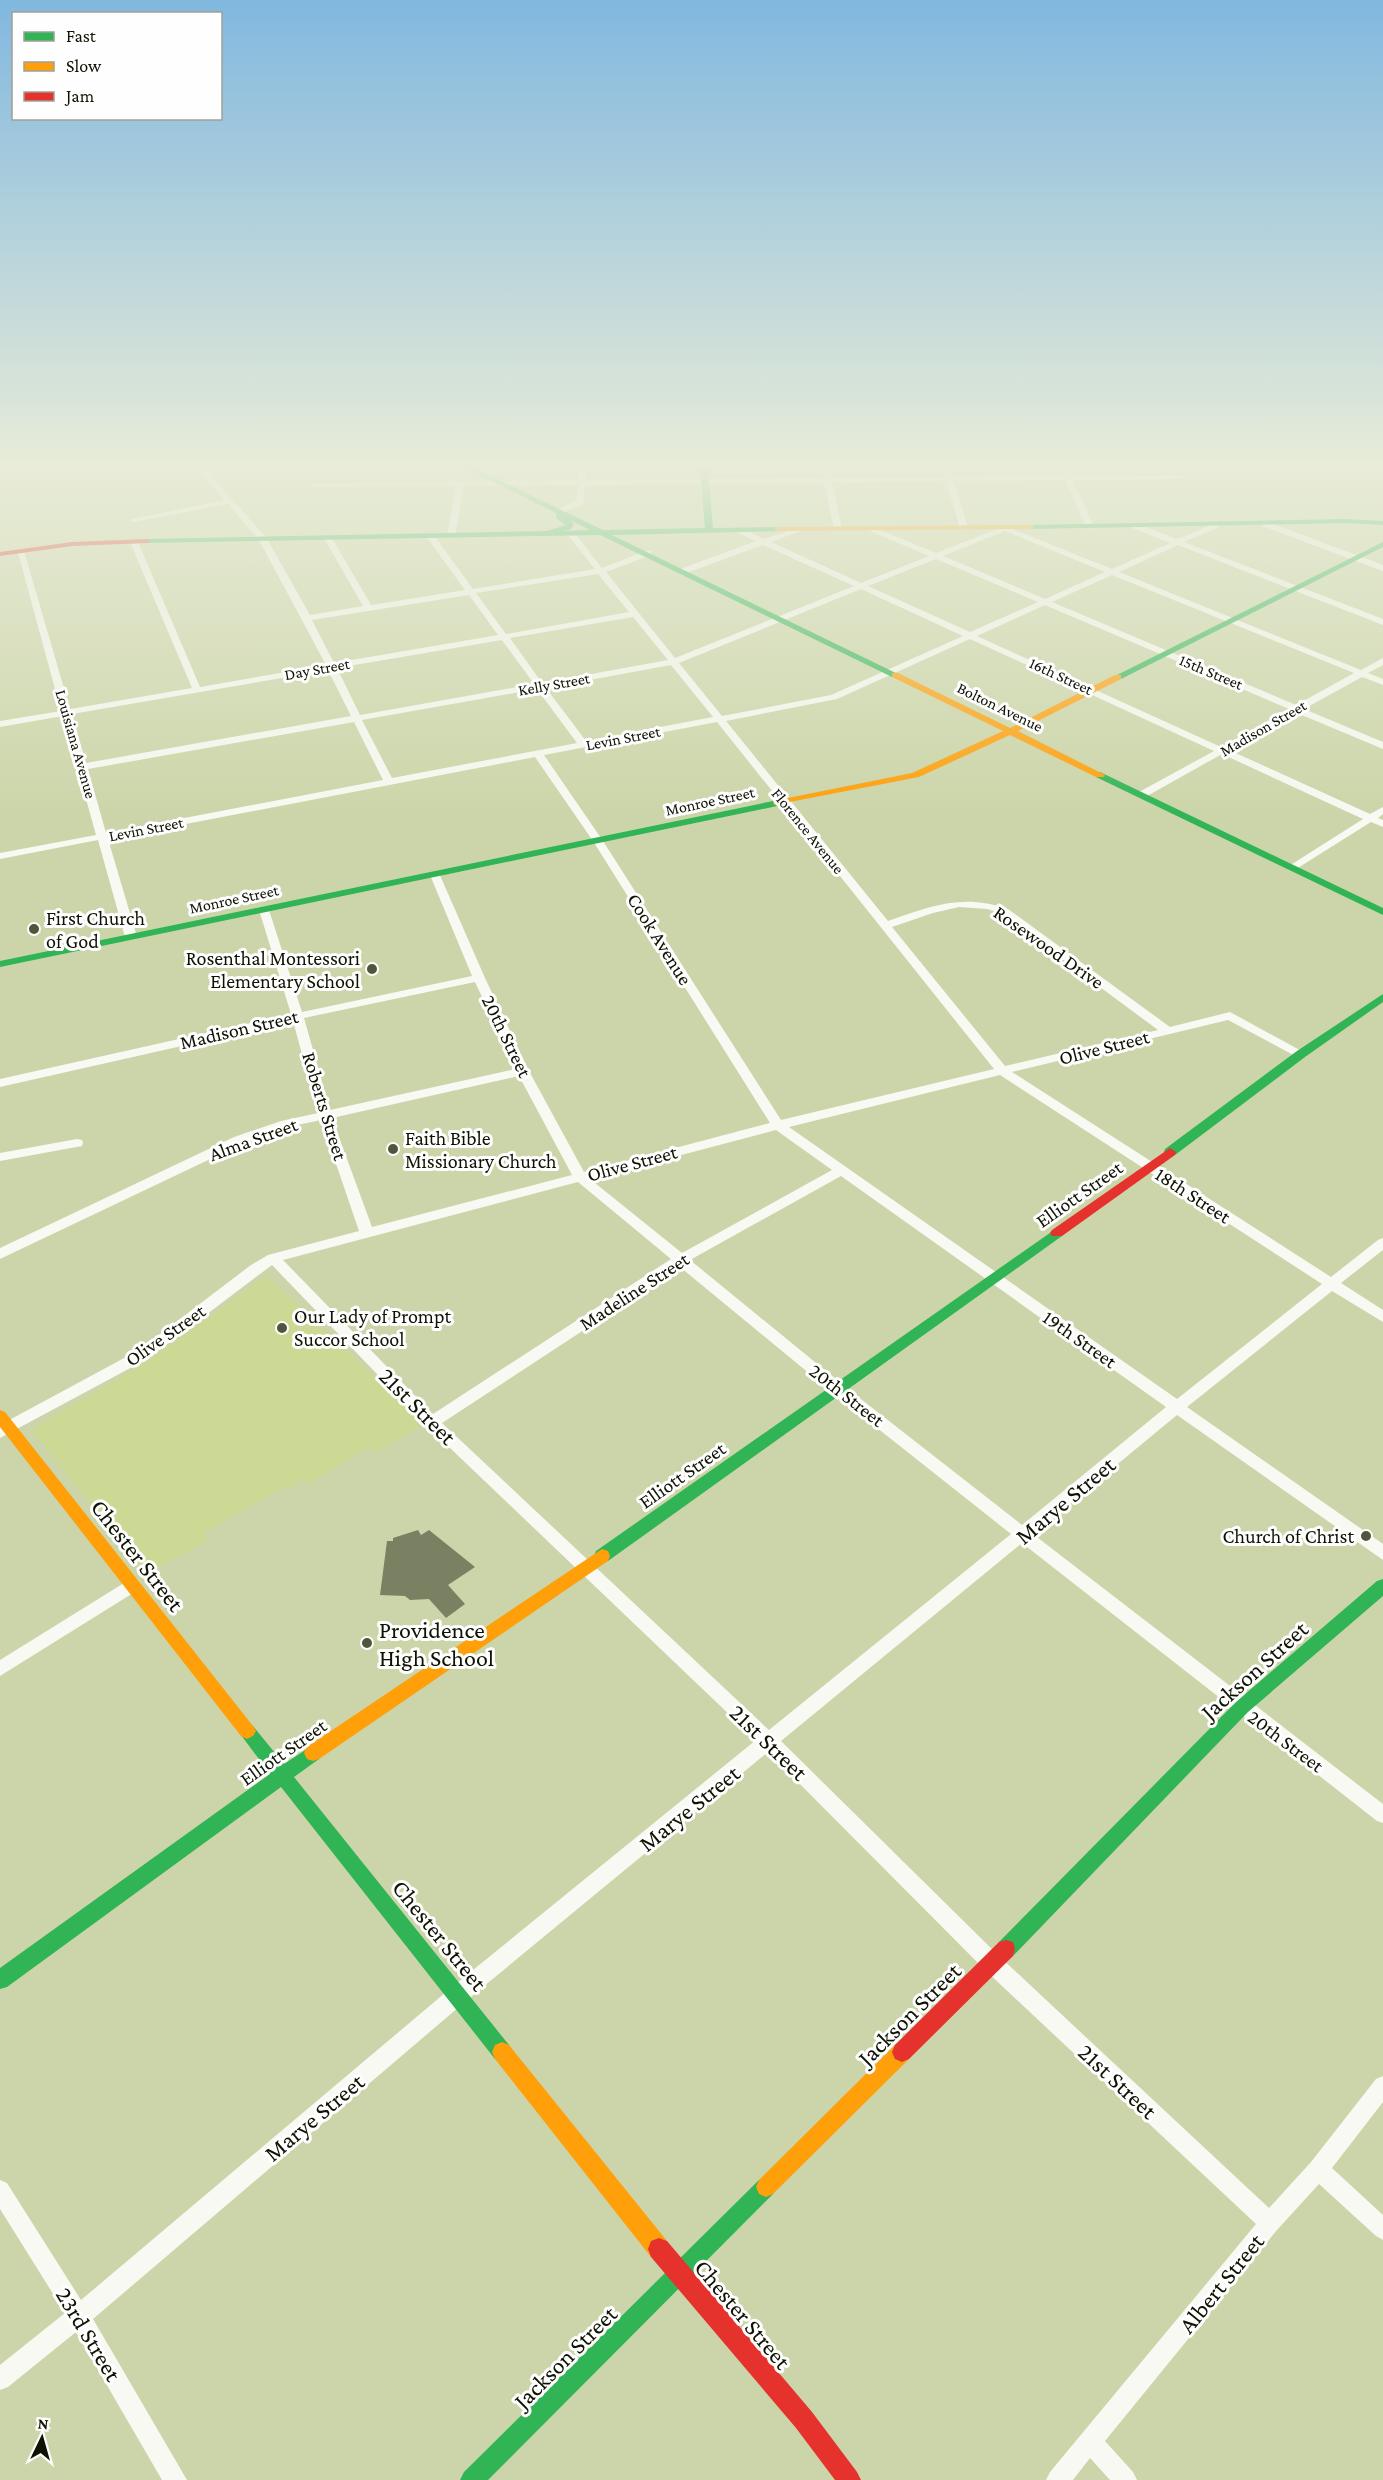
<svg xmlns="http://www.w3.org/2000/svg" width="1383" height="2480" viewBox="0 0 1383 2480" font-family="'Crimson Pro',serif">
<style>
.built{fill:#cbd995}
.building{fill:#7a8062}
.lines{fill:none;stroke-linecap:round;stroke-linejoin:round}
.street{fill:#f7f9f2;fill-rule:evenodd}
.fast{fill:#30b455;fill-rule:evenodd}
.slow{fill:#ff9f0a;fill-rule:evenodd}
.jam{fill:#e5322d;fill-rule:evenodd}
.rail-casing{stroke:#adafa6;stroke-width:4}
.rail{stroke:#fefefe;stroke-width:2;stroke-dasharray:7;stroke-linecap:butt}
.poi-dot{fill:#50563b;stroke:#fefefe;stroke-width:2}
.labels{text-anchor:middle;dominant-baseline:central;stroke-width:6;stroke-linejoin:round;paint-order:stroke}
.far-street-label{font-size:16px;fill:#0e1200;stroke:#fefefe}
.poi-label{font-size:20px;fill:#0e1200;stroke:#fefefe;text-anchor:start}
.street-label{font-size:20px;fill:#0e1200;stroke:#fefefe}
.near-street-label{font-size:24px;fill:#0e1200;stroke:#fefefe}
.near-poi-label{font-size:24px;fill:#0e1200;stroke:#fefefe;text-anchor:start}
</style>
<rect width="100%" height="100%" fill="#ccd5a9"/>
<path class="built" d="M266,1276l159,148 -50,28 -6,-6 -60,38 -6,-6 -6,4 -1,5h-12l-81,46 4,8 -60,32 -116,-143 115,-68z"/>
<path class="building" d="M418,1530l3,5 8,-5 46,37 -27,18 17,19 -19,14 -17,-19 -19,1 -5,-4 -25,-1 7,-54h6v-3z"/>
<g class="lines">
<g class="street">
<path d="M197,469h32l-20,5 57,63 44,78 53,-9 -39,-68 1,-2 7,2 39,67 94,-15 -39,-54 1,-2h6l40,55 122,-20 -29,-36 4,-2h3l29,37 43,-17h6v4l-45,17 69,86 179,-72 -91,-41 -77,28h-6v-4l76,-28 -21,-9v-4h6l23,11 37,-12v4l-30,11 90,41 68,-27 -59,-25v-4h3l63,26 69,-27 107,43 58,-26 -38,-15v-4h6l39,15 39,-16h3v4l-35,15 199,77v6l-205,-80 -59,27 242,98 22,-12v7l-15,8 15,6v6l-21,-8 -58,32 79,33v7l-86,-36 -68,37 141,64 13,-7v7l-5,4 5,2v7l-12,-5 -78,49 -5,-3 1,-2 74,-47 -141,-65 -75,42h-8v-4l75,-41 -244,-112 -133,60 -111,22 162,200c43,-15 75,-28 120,-12l162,118 60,-15 77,42 -2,3h-8l-69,-37 -216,52 319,205 47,-37 5,-2v12l-42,33 42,27v12l-51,-31 -145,116 196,137v16l-206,-145 -144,119 350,270v19l-6,-2 -355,-278 -241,198 218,215 270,252 42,-46 65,-83 7,-3v26l-51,66 51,47v25l-7,-4 -57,-52 -42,46 -172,211 28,31 4,8h-27l-20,-22 -17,22h-27l4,-8 206,-248 -271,-254 -217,-218 -302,249 -373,318 94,161h-25l-86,-148 -68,55 -8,3v-25l65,-52 -65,-104v-29l7,3 74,117 371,-313 304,-247 -329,-314 -155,-161 -123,93 -149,80v-13l139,-75 112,-85 17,-10 91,-24 -38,-111 -33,7 -44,16 -244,116v-11l234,-111 47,-16 37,-8 -25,-92 -293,66v-8l291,-65 -32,-104 1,-2h8l1,2 33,102 170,-36 -42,-101 5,-3 4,1 46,105 44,93 55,101 186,-49 -177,-282 -58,-84 -427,82 29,98 -6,3 -6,-3 -27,-97 -98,19v-6l96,-18 -33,-119 -63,11v-6l61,-10 -44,-162 7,2 46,158 122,-21 -62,-146 4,-2 4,2 62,145 126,-22 -67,-125 -31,-36 -95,18 -4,-2 95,-20zM1005,531l100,41 -60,27 -102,-43zM936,559l102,43 -68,30 -102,-46zM598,574l31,38 -123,22 -30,-41zM1112,575l242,98 -58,32 -244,-103zM861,589l102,47 -132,59 -109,21 -43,-53zM469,595l29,40 -164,28 -22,-43zM1045,605l244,104 -68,38 -244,-111zM633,617l35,43 -126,23 -32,-45zM502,640l32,44 -174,31 -23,-47zM671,665l42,52 -127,24 -40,-53zM328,670l23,46 -265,47 -14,-49zM537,689l40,54 -185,35 -30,-58zM354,722l29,58 -277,53 -18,-64zM717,722l277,347 -213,51 -178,-279 -59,-86zM959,907l28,2 13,4 158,117 -153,36 -113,-139 41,-14zM475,982l41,87 -186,41 -26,-92zM1000,1075l322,209 -145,115 -388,-272zM519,1076l53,99 -200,52 -40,-109zM776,1130l56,40 -150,83 -92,-74zM841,1176l325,231 -144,118 -179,-140 -153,-125zM578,1182l93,77 -238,155 -150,-154zM680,1267l153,126 178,141 -242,196 -327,-307z"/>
<path d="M579,469h8l-1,11 237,-2 -2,-9h8l2,9 114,-1 -3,-8h8l2,8 111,-1 -2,-5 4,-2 6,7 111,-1 4,2 -4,2 -109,1 21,47 -4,2 -4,-2 -21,-47 -111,1 14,47 -4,2 -4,-2 -14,-47 -114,2 10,46 -4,2 -4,-2 -10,-46 -239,2 -2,19 -22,9h-3v-4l18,-8 2,-16 -114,1 -9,49 -4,2 -4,-2 9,-49 -142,1 -4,-2 4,-2 264,-3z"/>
<path d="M1262,522h6l115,43v6l-121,-45z"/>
<path d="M77,1139l5,1 1,3 -1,3 -82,15v-8z"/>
<path d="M132,1578l6,2 2,5 -2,5 -138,86v-16z"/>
</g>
<g class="fast">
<path d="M467,469h9l127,61 102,-2 -5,-59h8l5,59 65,-1h3v4l-169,4 288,140 -8,2 -292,-142 -454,8 -4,-2 4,-2 401,-8 19,-6 -10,-7v-5zM570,520l20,10 -25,1 6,-2 3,-5z"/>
<path d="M1345,519l38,2v4l-38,-2 -315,6 -4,-2 4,-2z"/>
<path d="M1383,542v5l-262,132 -8,-2z"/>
<path d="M1100,772l283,136v7l-287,-138v-4z"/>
<path d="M778,800l5,3 -1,2 -782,162v-6z"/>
<path d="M1383,994v8l-78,55 -130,98h-10l-1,-3 1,-3 132,-98z"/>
<path d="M1057,1228l5,2 2,3 -2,3 -454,325 -6,2 -6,-2 -2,-5 2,-5z"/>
<path d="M1383,1579v17l-135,116 -235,244 -7,2 -7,-2 -2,-7 2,-7 237,-240 141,-121z"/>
<path d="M247,1723l6,3 31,38 29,-19 6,2 3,6 -3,6 -25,18 215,268 3,7 -3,7 -7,3 -7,-3 -214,-272 -274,200 -7,2v-21l270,-194 -32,-43 3,-5z"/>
<path d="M766,2177l7,3 3,7 -3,7 -285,286h-28l4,-8 295,-292z"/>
</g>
<g class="slow">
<path d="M1030,525h3v4l-255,2 -4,-2 4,-2z"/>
<path d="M892,673h6l112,55 105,-53h6v4l-103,52 87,44 -1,2h-8l-86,-42 -91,42 -145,28 -1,-2 5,-3 134,-27 91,-42 -111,-54z"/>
<path d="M0,1410l5,2 248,314 3,5 -3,5 -6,3 -6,-3 -241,-309z"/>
<path d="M602,1549l6,2 2,5 -2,5 -289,198 -6,2 -6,-2 -3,-6 3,-6z"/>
<path d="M502,2042l7,3 158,196 3,8 -3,8 -8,3 -8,-3 -156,-198 -3,-7 3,-7z"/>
<path d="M902,2042l7,3 3,7 -3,7 -136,135 -7,3 -7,-3 -3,-7 3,-7 136,-135z"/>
</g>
<g class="jam">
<path d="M146,539l4,2 -1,2 -77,3 -72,10v-4l72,-10z"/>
<path d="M1170,1148l6,4 -1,3 -113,81h-10l-2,-3 2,-3z"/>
<path d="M1006,1940l7,2 2,7 -2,7 -104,103 -7,3 -7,-3 -3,-7 3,-7 104,-103z"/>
<path d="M659,2238l8,3 145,171 45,60 4,8h-26l-39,-52 -145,-171 -3,-8 3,-8z"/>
</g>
<g class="rail-casing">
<path id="rail" d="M1378,469l5,2"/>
</g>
<use href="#rail" class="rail"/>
</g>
<linearGradient id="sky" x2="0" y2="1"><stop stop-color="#81b8df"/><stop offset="0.57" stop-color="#e8ecd8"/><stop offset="1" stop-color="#e8ecd8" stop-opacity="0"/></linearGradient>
<rect width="1383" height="816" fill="url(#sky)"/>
<g class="poi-dot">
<circle cx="34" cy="929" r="6"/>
<circle cx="372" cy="969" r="6"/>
<circle cx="393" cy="1149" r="6"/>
<circle cx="282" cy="1328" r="6"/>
<circle cx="1366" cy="1536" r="6"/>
<circle cx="367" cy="1643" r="6"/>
</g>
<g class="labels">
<g class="far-street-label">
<text transform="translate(317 669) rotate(-10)">Day Street</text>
<text transform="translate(1211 672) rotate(23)">15th Street</text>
<text transform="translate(1061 676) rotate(25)">16th Street</text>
<text transform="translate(554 684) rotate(-10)">Kelly Street</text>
<text transform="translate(1000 707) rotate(26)">Bolton Avenue</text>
<text transform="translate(1263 728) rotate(-30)">Madison Street</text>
<text transform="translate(623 738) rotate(-11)">Levin Street</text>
<text transform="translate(76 744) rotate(74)">Louisiana Avenue</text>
<text transform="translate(710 801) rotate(-12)">Monroe Street</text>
<text transform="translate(146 829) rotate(-11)">Levin Street</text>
<text transform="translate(808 831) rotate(51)">Florence Avenue</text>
<text transform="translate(234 899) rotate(-12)">Monroe Street</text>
</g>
<g class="poi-label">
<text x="46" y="918">First Church<tspan x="46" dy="23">of God</tspan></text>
<text x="360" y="958" text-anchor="end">Rosenthal Montessori<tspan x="360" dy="23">Elementary School</tspan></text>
<text x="405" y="1138">Faith Bible<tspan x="405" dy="23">Missionary Church</tspan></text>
<text x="294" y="1316">Our Lady of Prompt<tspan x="294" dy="23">Succor School</tspan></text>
<text x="1354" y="1536" text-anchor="end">Church of Christ</text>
</g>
<g class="street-label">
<text transform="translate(660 939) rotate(58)">Cook Avenue</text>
<text transform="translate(1049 947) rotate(35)">Rosewood Drive</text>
<text transform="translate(239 1029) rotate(-13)">Madison Street</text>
<text transform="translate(507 1036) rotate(64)">20th Street</text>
<text transform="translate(1104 1047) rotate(-14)">Olive Street</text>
<text transform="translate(325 1106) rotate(73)">Roberts Street</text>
<text transform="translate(253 1139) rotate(-20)">Alma Street</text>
<text transform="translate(632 1163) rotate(-15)">Olive Street</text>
<text transform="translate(1079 1194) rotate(-35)">Elliott Street</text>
<text transform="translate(1193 1195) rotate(33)">18th Street</text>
<text transform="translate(634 1291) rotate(-33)">Madeline Street</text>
<text transform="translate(165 1335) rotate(-35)">Olive Street</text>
<text transform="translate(1080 1339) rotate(35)">19th Street</text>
<text transform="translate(847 1395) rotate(38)">20th Street</text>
<text transform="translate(682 1475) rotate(-35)">Elliott Street</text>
<text transform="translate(1286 1741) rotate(37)">20th Street</text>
<text transform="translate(283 1752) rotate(-35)">Elliott Street</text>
</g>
<g class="near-street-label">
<text transform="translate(418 1406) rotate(45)">21st Street</text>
<text transform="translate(1065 1500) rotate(-40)">Marye Street</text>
<text transform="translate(138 1555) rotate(52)">Chester Street</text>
<text transform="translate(1254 1670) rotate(-42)">Jackson Street</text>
<text transform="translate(769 1742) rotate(44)">21st Street</text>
<text transform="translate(689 1808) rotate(-39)">Marye Street</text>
<text transform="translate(440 1935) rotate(51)">Chester Street</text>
<text transform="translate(909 2014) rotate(-45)">Jackson Street</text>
<text transform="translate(1118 2081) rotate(43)">21st Street</text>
<text transform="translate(314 2117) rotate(-40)">Marye Street</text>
<text transform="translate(1221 2283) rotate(-51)">Albert Street</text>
<text transform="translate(743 2314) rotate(50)">Chester Street</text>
<text transform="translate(89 2334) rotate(59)">23rd Street</text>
<text transform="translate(565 2357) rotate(-45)">Jackson Street</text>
</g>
<g class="near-poi-label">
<text x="379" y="1629">Providence<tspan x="379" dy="28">High School</tspan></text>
</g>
</g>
<rect x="12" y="12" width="210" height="108" fill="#fefefe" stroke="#9ea098" stroke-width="1.5"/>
<rect x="24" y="32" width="30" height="9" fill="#30b455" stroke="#9ea098" stroke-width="1.5"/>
<text x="66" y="42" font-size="18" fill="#0e1200">Fast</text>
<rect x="24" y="62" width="30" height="9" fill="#ff9f0a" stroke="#9ea098" stroke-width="1.5"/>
<text x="66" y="72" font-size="18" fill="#0e1200">Slow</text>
<rect x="24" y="92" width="30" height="9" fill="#e5322d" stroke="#9ea098" stroke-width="1.5"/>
<text x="66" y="102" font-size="18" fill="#0e1200">Jam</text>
<g transform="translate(42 2438) rotate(5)" stroke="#fefefe" stroke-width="4.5" paint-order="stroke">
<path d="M0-4.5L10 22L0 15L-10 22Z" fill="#0e1200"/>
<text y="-9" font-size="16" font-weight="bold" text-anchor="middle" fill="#0e1200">N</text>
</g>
</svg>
